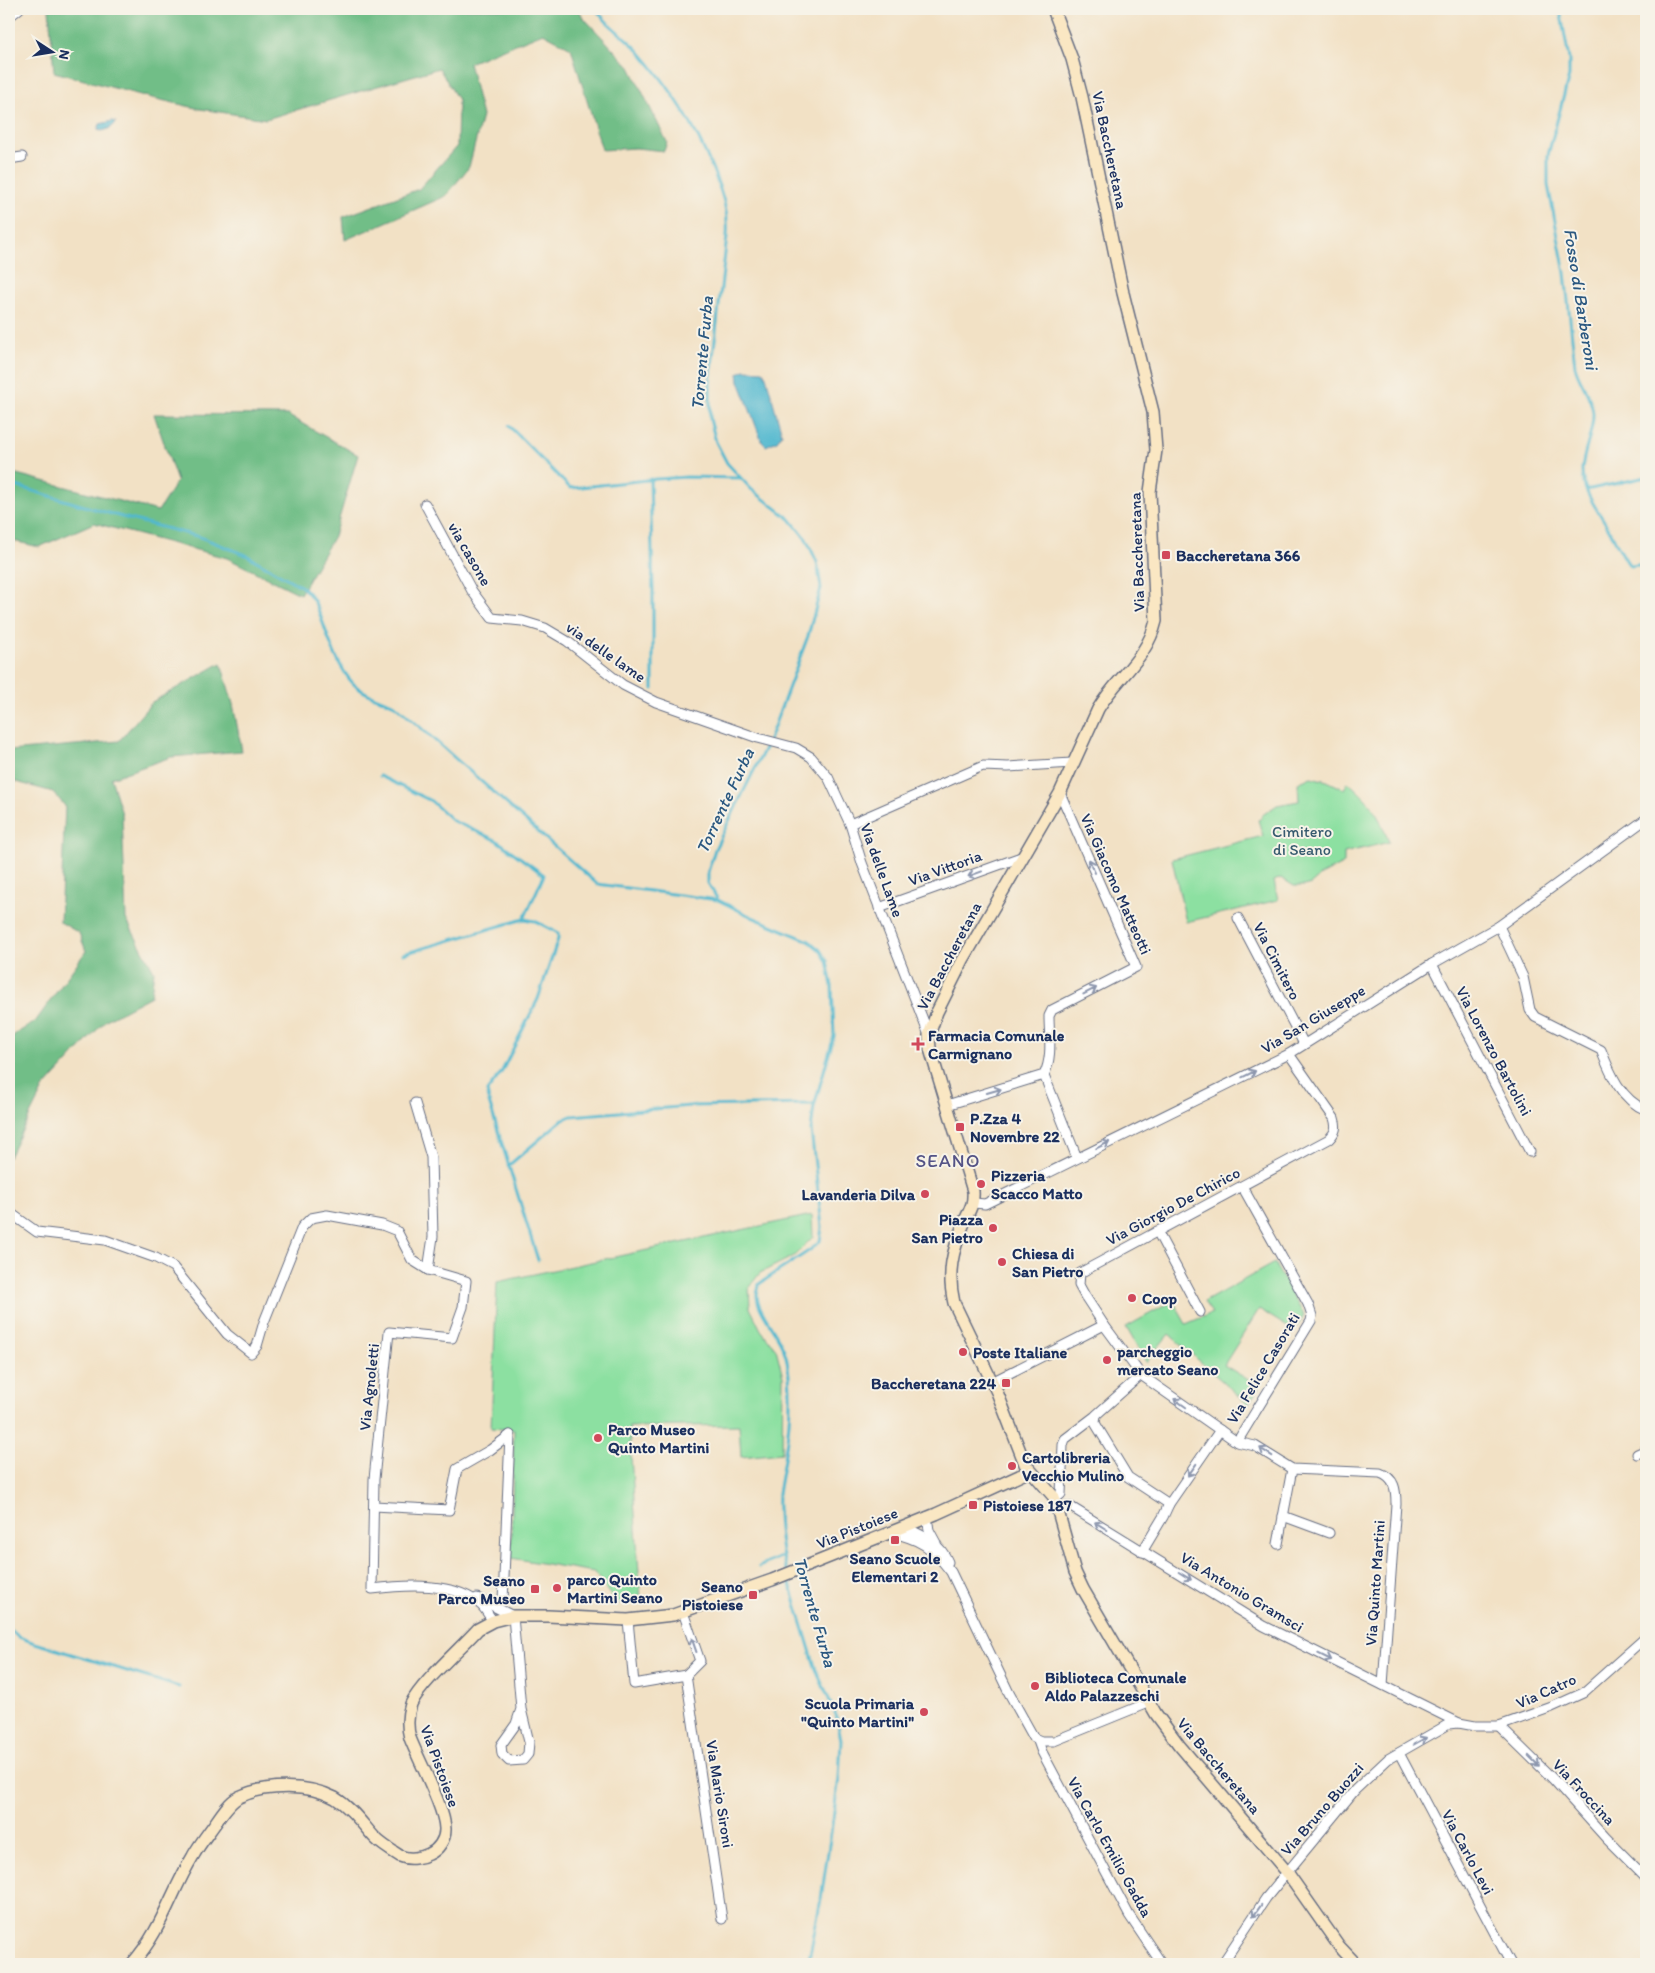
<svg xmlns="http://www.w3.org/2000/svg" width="1655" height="1973" viewBox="0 0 1655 1973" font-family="Itim,sans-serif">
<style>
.green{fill:#8ce0a1;stroke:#548880}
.forest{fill:#71be87;stroke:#467672}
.water{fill:#51b8cf;stroke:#367496}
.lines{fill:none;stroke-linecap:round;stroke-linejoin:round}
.stream{stroke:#51b8cf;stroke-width:3}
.street-casing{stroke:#666d82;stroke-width:11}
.secondary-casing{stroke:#666d82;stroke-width:14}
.street{stroke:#fff;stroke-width:9}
.secondary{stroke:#fae7c3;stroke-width:11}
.oneway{stroke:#8d97ae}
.poi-dot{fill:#d1495b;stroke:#f7f3e8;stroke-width:2}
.labels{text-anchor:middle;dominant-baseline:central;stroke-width:4;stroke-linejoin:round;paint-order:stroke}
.street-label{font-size:16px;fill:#1b2f5e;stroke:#f7f3e8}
.poi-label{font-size:16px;font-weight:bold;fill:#1b2f5e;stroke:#f7f3e8;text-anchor:start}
.park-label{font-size:16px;fill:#375b6f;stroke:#f7f3e8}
.water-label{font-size:18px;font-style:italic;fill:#2b5880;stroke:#f7f3e8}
.quarter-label{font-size:19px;letter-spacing:1px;fill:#545386;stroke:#f7f3e8}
</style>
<rect width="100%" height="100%" fill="#f7f3e8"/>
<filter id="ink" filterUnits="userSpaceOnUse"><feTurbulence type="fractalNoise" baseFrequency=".02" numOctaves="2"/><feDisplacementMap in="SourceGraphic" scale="10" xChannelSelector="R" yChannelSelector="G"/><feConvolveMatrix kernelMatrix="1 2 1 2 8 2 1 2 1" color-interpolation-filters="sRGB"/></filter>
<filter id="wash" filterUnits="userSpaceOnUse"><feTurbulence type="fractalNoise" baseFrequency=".0096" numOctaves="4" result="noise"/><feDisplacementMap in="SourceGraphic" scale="20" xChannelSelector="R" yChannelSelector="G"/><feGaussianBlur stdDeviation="1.12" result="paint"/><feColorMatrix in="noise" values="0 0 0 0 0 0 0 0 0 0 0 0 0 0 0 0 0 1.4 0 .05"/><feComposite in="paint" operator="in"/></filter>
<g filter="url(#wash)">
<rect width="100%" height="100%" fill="#f2e1c5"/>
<g class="green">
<path d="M1311,777l16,4 17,8 4,-7c25,22 29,30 41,60l-45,11v10l-23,12 -10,9 -7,2h-10l-13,-8 -7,3 4,19 -92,22 -14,-63 91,-23 -5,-16 4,-2 -1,-2 16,-11 22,-4 -1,-18z"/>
<path d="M812,1215l1,22 -19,19 -34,17 -11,14 1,21 11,22 15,19 7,27 -1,77 -41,4 -2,-32 -110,2 12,175 -25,1 -22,-31 -83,-14 3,-128 -23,-2 6,-146z"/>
<path d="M1274,1263l30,52 -10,16 -35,-22 -35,56 36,22 -12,17 -79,-70 -23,28 -20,-35 47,-26 13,23 26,-11 -8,-11z"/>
</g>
<g class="forest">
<path d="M49,9h530l3,7 48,51 37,75 -3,9 -28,-3 -34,2 -31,-102 -28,-15 -74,30 13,53 -13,51 -23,29 -101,44 -2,-23 76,-28 38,-43 1,-46 -19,-32 -173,51 -66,-10 -52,-12 -94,-25z"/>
<path d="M154,414l133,1 71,40 -24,81 -34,58 -73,-36 -133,-35 -55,24 -30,-7v-68l149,39 19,-30z"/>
<path d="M221,663l12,41 9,47 -71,6 -60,21 11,36 4,105 28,52 -3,25 -45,24 -63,69 -34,68v-114l6,-9 20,-12 51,-71 -7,-18 -19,-11 5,-116 -12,-14 -44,-12v-29l110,-10 33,-39z"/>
</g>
<g class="water">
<path d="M113,121l3,1c-2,5 -13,11 -18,8l2,-6z"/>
<path d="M745,370l18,1 3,5 16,58 -5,7 -11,5 -4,-4 -23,-61 -1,-8z"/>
</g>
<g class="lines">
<g class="stream">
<path d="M596,9c11,17 29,27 43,42 33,38 55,73 74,119 9,24 16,40 14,66l-17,147v36l6,23 11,21 24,26 39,30 16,20 11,23 4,26 -13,48 -39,104 -54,109 -7,23v11l10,17 34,17 57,24 11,9 7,11 5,25 2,50 -20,70 -3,24 11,97 -2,14 -10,9 -51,34c0,3 -2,8 -2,11 0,18 27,43 30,66 8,45 -1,88 -9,132 -1,26 2,53 8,78"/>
<path d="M1560,9l9,50v17l-21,79v30l17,88 10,93c4,16 17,30 18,47 1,19 -10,38 -11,57 0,22 15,38 25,56 8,13 14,28 23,40l16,-2"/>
<path d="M509,426l60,61 3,1 84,-9 31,-2 53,1"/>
<path d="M650,479l3,111v99"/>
<path d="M9,484l113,33 78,20 46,18 56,32c12,10 16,21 21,36 6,18 19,52 34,64 11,9 26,13 38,18l202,179 121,16"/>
<path d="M1586,490l60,-13"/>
<path d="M380,776l51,25 22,20 43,19 48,35 -20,44"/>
<path d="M403,954l121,-35 11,2 23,12v6l-20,60 -37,74 -14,18 2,11 49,158"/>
<path d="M508,1166l54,-46 9,-4 119,-10 125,-2"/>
<path d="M759,1567l24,-11"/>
<path d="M788,1577l28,93 20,45 5,25 -2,38 -18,121 -13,65"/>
<path d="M9,1629l10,8 13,5 147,45"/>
</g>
</g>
</g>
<g filter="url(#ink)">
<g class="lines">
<g class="street-casing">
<g id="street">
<path d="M9,17l10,-8"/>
<path d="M9,159l13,-2"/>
<path d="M425,504l47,87 20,27 30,3 23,7 22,13 56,44 33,17 102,36 38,10 15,9 17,20 22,47 12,39 67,172"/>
<path d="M850,824l133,-58 25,1 64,-4"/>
<path d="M879,908l142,-51"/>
<path d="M1238,918l66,126"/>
<path d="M1499,926l24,51 7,33 5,7 66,33c9,23 20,50 45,60"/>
<path d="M1432,964l98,188"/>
<path d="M1044,1075l33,83"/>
<path d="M415,1103l16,54 2,80 -5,33 38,11 -3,26 -11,31 -63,-6 -15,147 -2,110c33,-4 84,-8 110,17 4,4 7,10 11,15"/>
<path d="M947,1105l97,-30c9,-18 5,-40 5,-59l3,-6 84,-43 -76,-174"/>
<path d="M1242,1186l66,118 4,12 -1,5 -74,121 -96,-67 -37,-50 -19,-29 -6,-11 1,-12 249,-134c7,-7 8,-12 5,-21l-45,-64"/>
<path d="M974,1203l11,1 304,-150 143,-90 67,-38 147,-107"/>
<path d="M9,1212l28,20 68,8 51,18 17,9 54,67 24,19 6,-7 7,-24 38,-95 9,-9 16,-3 55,10 15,6 15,29 16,10"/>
<path d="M1157,1231l43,81"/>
<path d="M1141,1375l-45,40 -1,8 33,54 41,27"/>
<path d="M992,1382l112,-57"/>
<path d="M1237,1442l18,4 37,23 88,4c15,5 16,17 16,31l-13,181"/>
<path d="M1637,1454l9,-4"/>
<path d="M1055,1499l6,-5 2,-49 2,-6 29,-22"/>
<path d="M374,1506l75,4 8,-41 33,-19 20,-15"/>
<path d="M1058,1507h13l193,119 195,97 16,3h24l53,-19 31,-14 63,-56"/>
<path d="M1283,1516l46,17"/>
<path d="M927,1517l2,13 7,13"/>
<path d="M904,1527c18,8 36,15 44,35"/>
<path d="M890,1533c30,5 43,15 61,39l58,121 25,45 7,3h13l96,-39"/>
<path d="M1278,1544l14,-75"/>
<path d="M1142,1552l21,-35 6,-13 51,-74"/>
<path d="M477,1598l36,18 8,93 8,33 -1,12 -5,6 -14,1 -7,-7 -1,-9 15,-21 5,-15"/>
<path d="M503,1601l7,-166"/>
<path d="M683,1612l17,49 -14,14"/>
<path d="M628,1620l6,64 52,-9 36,244"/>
<path d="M1499,1726l54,53 53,59 40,40"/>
<path d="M1038,1741l4,11 87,163 33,49"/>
<path d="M1399,1753l112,211"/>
<path d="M1222,1964l44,-66 89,-108 33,-31 61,-35 10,-1"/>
</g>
</g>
<g class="secondary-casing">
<g id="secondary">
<path d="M1053,9l19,50 10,38 41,196 30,119 3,38 -6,42 6,129c-9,38 -39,56 -58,88l-38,84 -97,167 -26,52 -8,23 1,14 43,142c1,15 -4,19 -9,32 -12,29 -17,50 -10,80l43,89 28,72 29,33 21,75 8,17 73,125 23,31 108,127 52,74 17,18"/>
<path d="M132,1964c30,-34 38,-70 61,-108 6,-11 14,-21 21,-31 7,-10 15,-23 25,-28 27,-13 70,-13 96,1 17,10 28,27 40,40 7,7 17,13 25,18 9,4 21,2 29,-2 9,-4 16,-14 16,-24 1,-19 -27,-71 -35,-92 -3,-11 -3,-22 1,-34 9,-20 51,-57 67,-75l15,-8 20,-5h35l80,4 45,-5 99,-35 112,-45 52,-21 94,-43"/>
</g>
</g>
<use href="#street" class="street"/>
<use href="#secondary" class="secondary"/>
</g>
<defs><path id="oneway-shaft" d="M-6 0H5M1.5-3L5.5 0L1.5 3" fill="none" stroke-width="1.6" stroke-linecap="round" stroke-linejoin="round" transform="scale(1.25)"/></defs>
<g class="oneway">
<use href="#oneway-shaft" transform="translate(1092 866) rotate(-114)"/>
<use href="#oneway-shaft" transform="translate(975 874) rotate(160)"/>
<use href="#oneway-shaft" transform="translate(1090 991) rotate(-27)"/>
<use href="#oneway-shaft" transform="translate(1249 1074) rotate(-26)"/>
<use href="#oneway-shaft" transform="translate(994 1091) rotate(-16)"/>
<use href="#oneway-shaft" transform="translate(1103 1145) rotate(-26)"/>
<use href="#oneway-shaft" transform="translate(1180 1403) rotate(-145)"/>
<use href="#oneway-shaft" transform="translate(1266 1452) rotate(-147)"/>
<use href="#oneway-shaft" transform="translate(1192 1470) rotate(125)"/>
<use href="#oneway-shaft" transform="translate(1101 1526) rotate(-148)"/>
<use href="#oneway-shaft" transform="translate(1185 1576) rotate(32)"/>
<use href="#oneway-shaft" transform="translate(694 1645) rotate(-109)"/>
<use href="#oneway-shaft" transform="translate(1325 1657) rotate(26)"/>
<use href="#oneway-shaft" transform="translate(1420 1741) rotate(-29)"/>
<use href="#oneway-shaft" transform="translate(1534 1761) rotate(45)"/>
<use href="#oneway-shaft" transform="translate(1257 1911) rotate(125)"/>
</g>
</g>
<g class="poi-dot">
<rect x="1161" y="550" width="10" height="10" rx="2.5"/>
<path d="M915.5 1036.5h5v5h5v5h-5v5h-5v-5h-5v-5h5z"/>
<rect x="955" y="1122" width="10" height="10" rx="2.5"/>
<circle cx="981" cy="1184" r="5"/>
<circle cx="925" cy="1194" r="5"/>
<circle cx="993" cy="1228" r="5"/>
<circle cx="1002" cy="1262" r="5"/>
<circle cx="1132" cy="1298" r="5"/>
<circle cx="963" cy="1352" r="5"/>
<circle cx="1107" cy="1360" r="5"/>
<rect x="1001" y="1378" width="10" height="10" rx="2.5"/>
<circle cx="598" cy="1438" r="5"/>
<circle cx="1012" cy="1466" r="5"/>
<rect x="968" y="1500" width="10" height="10" rx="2.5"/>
<rect x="890" y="1535" width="10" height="10" rx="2.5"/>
<circle cx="557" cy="1588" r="5"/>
<rect x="530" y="1584" width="10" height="10" rx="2.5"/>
<rect x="748" y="1590" width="10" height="10" rx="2.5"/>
<circle cx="1035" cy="1686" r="5"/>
<circle cx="924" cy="1712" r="5"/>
</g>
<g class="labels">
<g class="street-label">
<text transform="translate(1110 150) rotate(78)">Via Baccheretana</text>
<text transform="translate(1137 552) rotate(-92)">Via Baccheretana</text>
<text transform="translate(470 554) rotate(60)">via casone</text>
<text transform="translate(606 652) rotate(35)">via delle lame</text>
<text transform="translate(945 868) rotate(-20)">Via Vittoria</text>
<text transform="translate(882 870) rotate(70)">Via delle Lame</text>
<text transform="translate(1116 884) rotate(66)">Via Giacomo Matteotti</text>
<text transform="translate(949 956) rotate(-62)">Via Baccheretana</text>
<text transform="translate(1277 961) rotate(63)">Via Cimitero</text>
<text transform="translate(1313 1019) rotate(-31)">Via San Giuseppe</text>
<text transform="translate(1494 1051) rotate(62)">Via Lorenzo Bartolini</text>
<text transform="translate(1173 1206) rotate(-28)">Via Giorgio De Chirico</text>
<text transform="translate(1263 1368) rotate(-59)">Via Felice Casorati</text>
<text transform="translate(369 1387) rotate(-84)">Via Agnoletti</text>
<text transform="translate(857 1528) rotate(-22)">Via Pistoiese</text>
<text transform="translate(1375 1583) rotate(-86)">Via Quinto Martini</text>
<text transform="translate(1242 1592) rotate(31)">Via Antonio Gramsci</text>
<text transform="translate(1546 1691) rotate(-24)">Via Catro</text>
<text transform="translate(440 1766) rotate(70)">Via Pistoiese</text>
<text transform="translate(1219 1766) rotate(50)">Via Baccheretana</text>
<text transform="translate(1584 1792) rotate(47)">Via Froccina</text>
<text transform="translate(720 1794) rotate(81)">Via Mario Sironi</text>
<text transform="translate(1322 1809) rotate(-49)">Via Bruno Buozzi</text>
<text transform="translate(1110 1847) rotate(61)">Via Carlo Emilio Gadda</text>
<text transform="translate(1468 1852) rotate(62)">Via Carlo Levi</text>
</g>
<g class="poi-label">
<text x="1176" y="555">Baccheretana 366</text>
<text x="928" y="1035">Farmacia Comunale<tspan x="928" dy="18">Carmignano</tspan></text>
<text x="970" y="1118">P.Zza 4<tspan x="970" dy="18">Novembre 22</tspan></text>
<text x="991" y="1175">Pizzeria<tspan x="991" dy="18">Scacco Matto</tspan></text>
<text x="915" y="1194" text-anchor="end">Lavanderia Dilva</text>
<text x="983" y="1219" text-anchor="end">Piazza<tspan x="983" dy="18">San Pietro</tspan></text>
<text x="1012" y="1253">Chiesa di<tspan x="1012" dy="18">San Pietro</tspan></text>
<text x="1142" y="1298">Coop</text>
<text x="1117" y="1351">parcheggio<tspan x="1117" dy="18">mercato Seano</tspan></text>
<text x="973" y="1352">Poste Italiane</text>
<text x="996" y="1383" text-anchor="end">Baccheretana 224</text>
<text x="608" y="1429">Parco Museo<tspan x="608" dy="18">Quinto Martini</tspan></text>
<text x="1022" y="1457">Cartolibreria<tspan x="1022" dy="18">Vecchio Mulino</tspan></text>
<text x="983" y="1505">Pistoiese 187</text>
<text x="895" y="1558" text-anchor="middle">Seano Scuole<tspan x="895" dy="18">Elementari 2</tspan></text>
<text x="567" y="1579">parco Quinto<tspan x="567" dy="18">Martini Seano</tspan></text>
<text x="525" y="1580" text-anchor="end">Seano<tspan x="525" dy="18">Parco Museo</tspan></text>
<text x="743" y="1586" text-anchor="end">Seano<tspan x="743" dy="18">Pistoiese</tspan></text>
<text x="1045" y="1677">Biblioteca Comunale<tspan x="1045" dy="18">Aldo Palazzeschi</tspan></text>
<text x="914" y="1703" text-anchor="end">Scuola Primaria<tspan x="914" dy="18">"Quinto Martini"</tspan></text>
</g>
<g class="park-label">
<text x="1302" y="831">Cimitero<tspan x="1302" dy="18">di Seano</tspan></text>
</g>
<g class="water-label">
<text transform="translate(1581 299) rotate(81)">Fosso di Barberoni</text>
<text transform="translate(702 353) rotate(-85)">Torrente Furba</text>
<text transform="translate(725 801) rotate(-65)">Torrente Furba</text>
<text transform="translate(815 1612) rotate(74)">Torrente Furba</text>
</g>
<g class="quarter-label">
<text x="948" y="1160">SEANO</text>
</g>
</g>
<rect width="1655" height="1973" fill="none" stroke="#f7f3e8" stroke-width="30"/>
<g transform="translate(52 52) rotate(102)" stroke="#f7f3e8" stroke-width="4" paint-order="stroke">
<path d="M0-4L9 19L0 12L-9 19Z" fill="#1b2f5e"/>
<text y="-8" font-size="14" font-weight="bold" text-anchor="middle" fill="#1b2f5e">N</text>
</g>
</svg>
